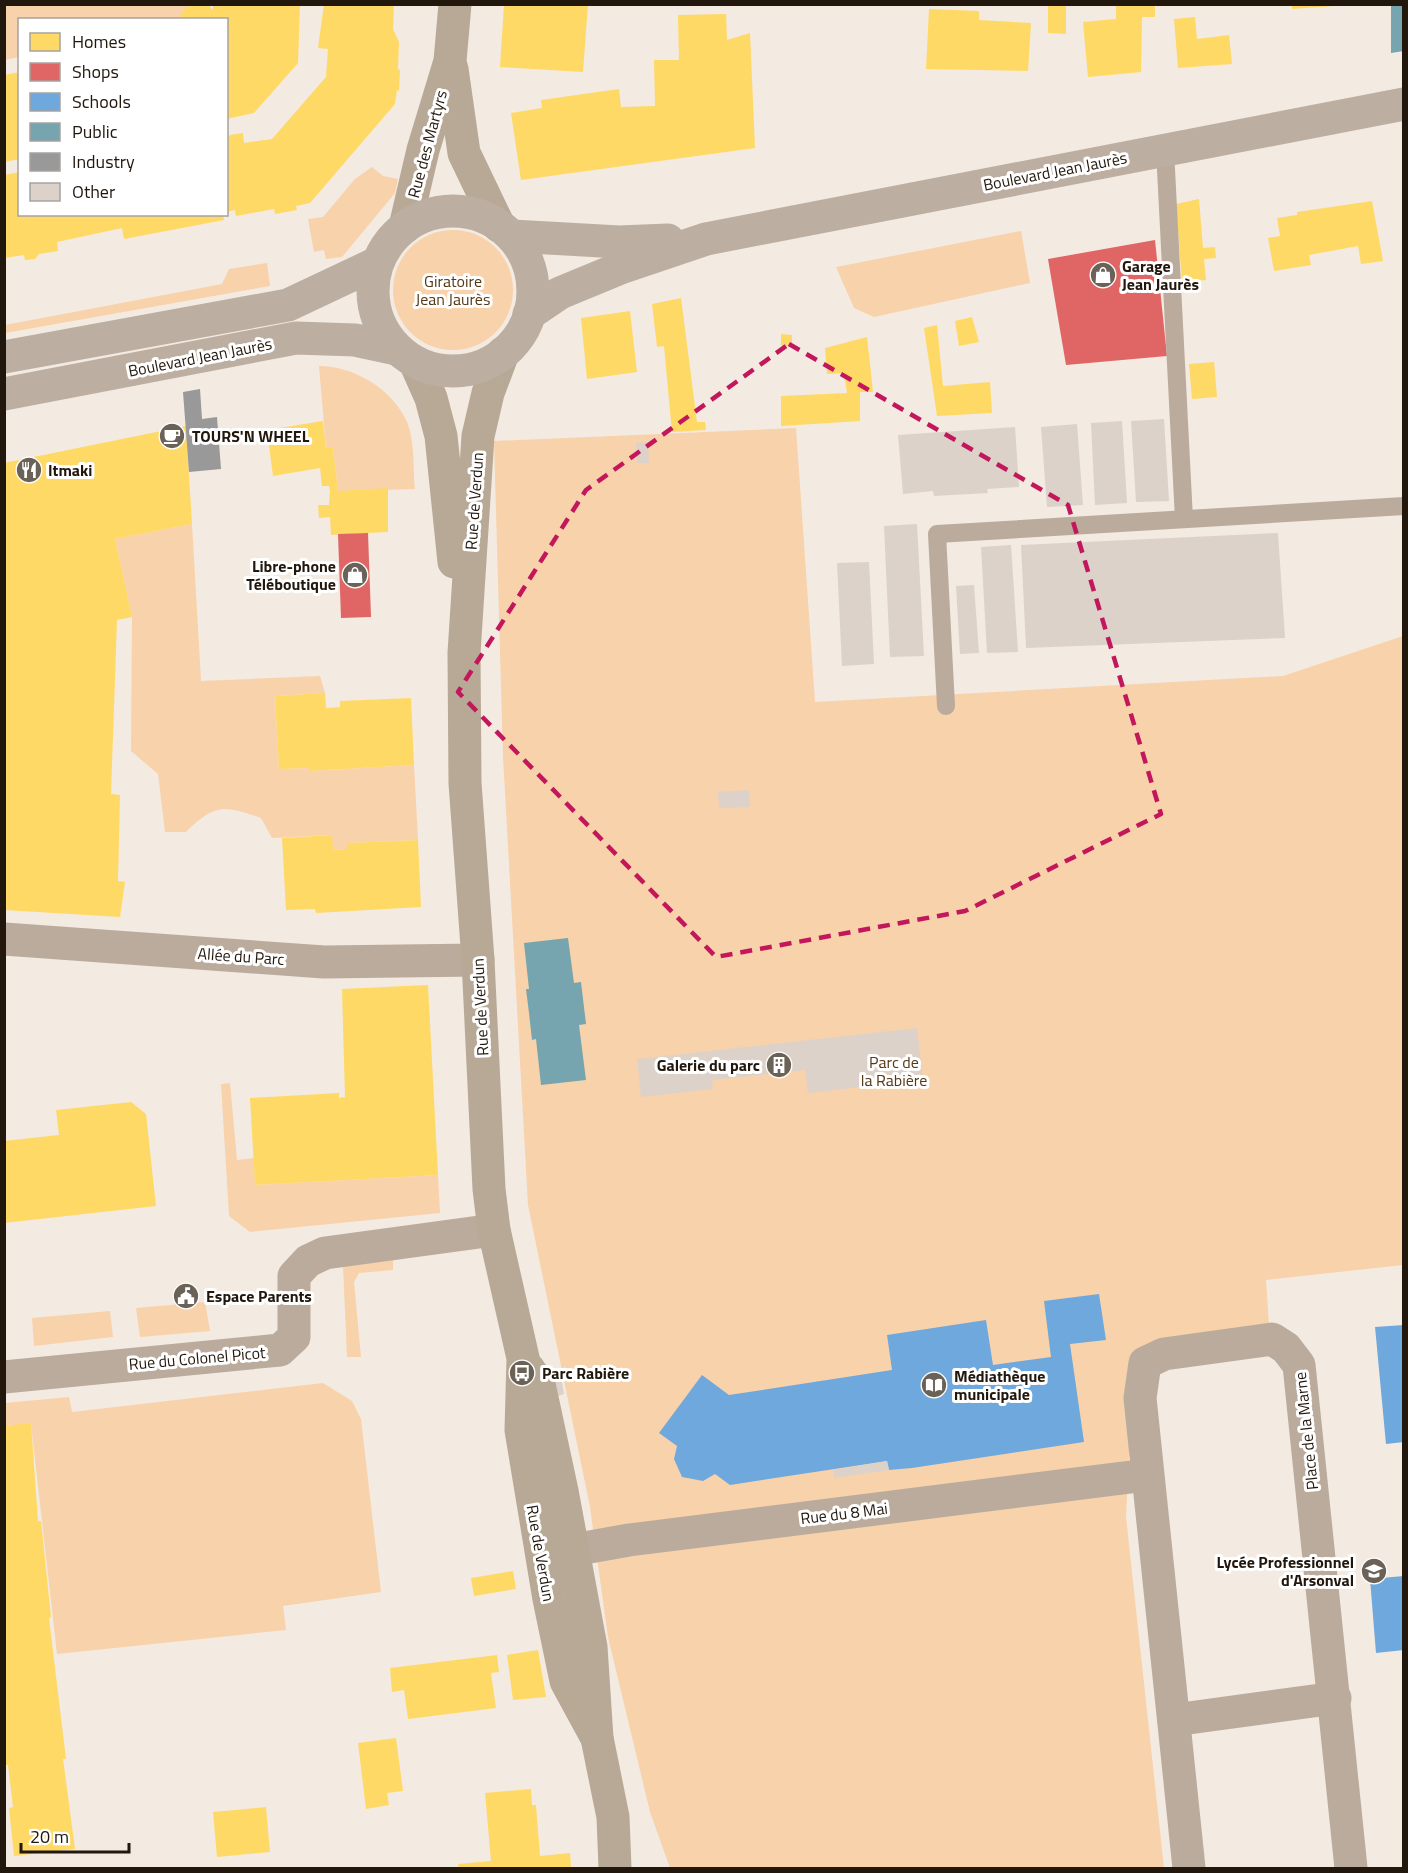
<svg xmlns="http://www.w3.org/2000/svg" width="1408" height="1873" viewBox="0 0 1408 1873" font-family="'Titillium Web',sans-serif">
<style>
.green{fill:#f8d2ab}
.homes{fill:#ffd966}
.shops{fill:#e06666}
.schools{fill:#6fa8dc}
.public{fill:#76a5af}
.industry{fill:#999}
.building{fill:#dcd2c9}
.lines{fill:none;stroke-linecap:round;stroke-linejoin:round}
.lane{stroke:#baab9c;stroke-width:18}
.street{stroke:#baab9c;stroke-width:33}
.secondary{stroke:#b8a996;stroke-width:33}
.primary{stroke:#bcaea0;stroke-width:33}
.marked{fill:none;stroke:#c2185b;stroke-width:4.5;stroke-dasharray:12 8;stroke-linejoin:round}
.labels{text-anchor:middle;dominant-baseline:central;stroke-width:6;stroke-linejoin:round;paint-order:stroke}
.street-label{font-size:16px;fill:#21170d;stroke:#fff}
.poi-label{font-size:16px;font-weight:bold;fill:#21170d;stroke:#fff;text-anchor:start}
.park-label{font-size:16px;fill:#553817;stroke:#fff}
</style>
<rect width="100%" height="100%" fill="#f3eae1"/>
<g class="green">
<path d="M5,5h186l-9,7 -2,7 -160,1 -1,37 -14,3z"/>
<path d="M372,167l11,9 15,3 -3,14 -53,64 -16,2 -2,-9 -10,2 -6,-33 15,-2 32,-38z"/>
<circle cx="453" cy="290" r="60"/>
<path d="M1021,231l9,52 -156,34 -20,-9 -18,-41z"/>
<path d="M267,263l3,23 -265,47v-8l217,-41 7,-15z"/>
<path d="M319,366c34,0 72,22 87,54 9,18 7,49 9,69l-77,2 -5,-44 -7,1z"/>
<path d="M796,428l19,274 468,-26 120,-40v629l-137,15 3,46 -139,39 -5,24 5,45 -4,83 38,351h-494l-20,-56 -42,-175 -18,-130 -62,-302 -25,-449 -9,-315z"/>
<path d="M192,524l9,157 119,-5 5,17 -50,3 4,73 30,-1v3l105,-6 4,75 -71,3v6l-14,1 -2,-15 -59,3 -11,-20c-37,-13 -47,-14 -75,14h-21l-7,-58 -27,-23 1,-134 -17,-78z"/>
<path d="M230,1083l7,77 17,-2 1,27 183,-10 2,38 -190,19 -21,-16 -8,-132z"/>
<path d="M393,1259v11l-34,3 -5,9 7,75h-14l-4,-92z"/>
<path d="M205,1302l5,29 -70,6 -4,-29z"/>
<path d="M110,1311l3,26 -79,9 -2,-28z"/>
<path d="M323,1383l29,18 9,18 20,173 -98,14 3,24 -229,24 -26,-230 -26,2v-23l64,-6 3,15z"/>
</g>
<g class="homes">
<path d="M191,4h17l5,6v-5h87l-2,58 -44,50 -28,6v-99h-47l3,-8z"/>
<path d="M324,4h70l-1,25 6,13 -1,27 2,1 -1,21 -2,-1 -2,14 -85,99 -14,3 1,4 -22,4 -1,-5 -38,7 -1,-6 -9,2v-73l4,-4 13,-2 1,10 28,-4 54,-62 2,-28 -10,-1z"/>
<path d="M504,4h84l-5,68 -83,-5z"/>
<path d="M1048,4h18v30l-18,-1z"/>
<path d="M1116,4h39v13h-13l-1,55 -53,5 -5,-55 33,-3z"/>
<path d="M1292,4h42v2l-42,3z"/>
<path d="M929,9l50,2v9l52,3 -3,48 -102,-2z"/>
<path d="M726,14l1,26 23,-7 5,115 -234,32 -10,-67 31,-5 -1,-8 78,-11 2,18 34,-1 -1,-46h25l-1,-45z"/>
<path d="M1195,17l2,22 32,-4 3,29 -54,4 -4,-49z"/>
<path d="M20,72v87l-16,3v-87z"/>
<path d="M20,172v42h203l1,6 -100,19 -2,-11 -65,14 1,9 -19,3 -4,5 -10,1 -1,-5 -20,3v-83z"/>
<path d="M1199,199l4,49 12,-1 1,11 -12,1 2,21 -24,2 -6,-78z"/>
<path d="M1372,201l11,60 -22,3 -3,-18 -49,9 2,10 -37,6 -6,-33 12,-2 -3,-18 20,-3v-3z"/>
<path d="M681,298l16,124h8l1,8 -34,2 -8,-86 -7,1 -5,-43z"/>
<path d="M630,311l7,61 -50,7 -6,-61z"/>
<path d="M972,317l7,25 -20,4 -4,-25z"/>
<path d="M937,325l6,61 47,-4 2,31 -55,3 -13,-88z"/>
<path d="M781,334l11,1v11h-11z"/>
<path d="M867,337l6,55h-13v29l-79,5v-30l66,-3 -3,-20 -17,1 -2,-26z"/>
<path d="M1214,362l3,35 -25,2 -3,-35z"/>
<path d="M323,421l3,27 7,-1 5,44 50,-3v44l-57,3 -1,-18 -11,1 -1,-13h11l1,-14 -1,-5h-7l-2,-18 -47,8 -6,-46z"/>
<path d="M186,426l6,98 -77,15 17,78 -15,3 -6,174 9,1 -2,86 7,1 -5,35 -116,-7v-447z"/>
<path d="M325,693l1,15 14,-1v-6l71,-3 3,67 -105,6v-3l-30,1 -4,-73z"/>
<path d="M332,835l1,15 14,-1v-6l71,-3 3,67 -105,6 -1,-4 -29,1 -4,-72z"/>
<path d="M428,985l10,190 -183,10 -5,-87 89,-5v5l6,-1 -3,-108z"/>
<path d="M131,1102l15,12 10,92 -152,17v-82l55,-6 -3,-25z"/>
<path d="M31,1423l7,98h3l10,96 -2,1 17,141h-3l12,90 -61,7 -5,-48 4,-1 -5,-42h-4v-339z"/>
<path d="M513,1571l3,18 -42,7 -3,-18z"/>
<path d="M538,1650l8,47 -33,3 -6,-45z"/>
<path d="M497,1655l2,17 -8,1 5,35 -88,11 -4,-29 -12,2 -2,-24z"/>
<path d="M396,1738l7,53 -16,2 2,12 -23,4 -8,-66z"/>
<path d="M531,1789l1,16h4l4,51 30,-3 1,15h-112l-1,-4 33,-3 -6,-68z"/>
<path d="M266,1807l4,45 -53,5 -4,-45z"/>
</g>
<g class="shops">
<path d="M1155,240l12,116 -101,9 -18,-106z"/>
<path d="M368,533l3,84 -30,1 -3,-84z"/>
</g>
<g class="schools">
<path d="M1099,1294l7,46 -36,4 14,98 -172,26 -23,2 -2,-9 -157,24 -15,-11 -12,7 -21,-4 -8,-18 3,-13 -18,-13 43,-58 27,20 163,-25 -5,-35 99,-15 7,45 58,-8 -7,-56z"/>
<path d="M1404,1325v117l-18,2 -11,-117z"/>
<path d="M1404,1576v74l-28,3 -6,-74z"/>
</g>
<g class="public">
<path d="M1391,5h13v46l-13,2z"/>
<path d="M568,938l6,45 7,-1 5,42 -7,1 7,55 -45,5 -5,-46 -4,1 -3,-27 -3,-24h3l-5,-46z"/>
</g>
<path class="industry" d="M200,389l2,30 15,-2 4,52 -32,3 -6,-80z"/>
<g class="building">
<path d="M1164,419l5,82 -33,1 -5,-81z"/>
<path d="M1122,421l5,82 -32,2 -4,-82z"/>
<path d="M1077,424l6,81 -36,2 -6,-80z"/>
<path d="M1015,427l4,60 -32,2 1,4 -54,3 -1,-5 -30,3 -5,-59z"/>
<path d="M648,442l1,21h-12l-1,-20z"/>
<path d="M917,524l7,132 -34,1 -6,-131z"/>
<path d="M1278,533l7,105 -259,10 -5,-103z"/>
<path d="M1011,545l7,107 -31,1 -6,-106z"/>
<path d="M869,562l5,102 -32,2 -5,-103z"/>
<path d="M974,585l5,68 -19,1 -4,-68z"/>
<path d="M749,790l1,17 -31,1 -1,-16z"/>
<path d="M917,1028l6,52 -115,13 -3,-23 -93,10 1,9 -72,8 -4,-38z"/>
<path d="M560,1371l4,23 -6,2 -5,-23z"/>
<path d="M887,1461l2,9 -55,8 -1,-8z"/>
</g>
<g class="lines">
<g class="lane">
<path d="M1165,150l19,369"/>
<path d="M946,706l-9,-172 467,-28"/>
</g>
<g class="street">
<path d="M4,939l320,23 154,-2"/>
<path d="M4,1377l276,-27 14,-13v-61l14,-15 17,-8 169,-23"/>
<path d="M545,1555l84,-15 518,-65"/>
<path d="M1174,1720l161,-22"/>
<path d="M1189,1868l-49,-470 5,-35 19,-9 108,-15 14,9 13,17 52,503"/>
</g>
<g class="secondary">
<path d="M452,69l12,84 35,73"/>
<path d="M405,227l18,-77 27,-89 5,-57"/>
<path d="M503,353l-15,40 -10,43 -14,217 1,130 13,177 11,229 5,41 29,128 -2,72 28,169 17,82 31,57"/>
<path d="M415,362l16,36 10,38 13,126"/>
<path d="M528,1368l11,16 23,107 29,156 6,91 16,79 2,51"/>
</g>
<g class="primary">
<circle cx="453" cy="291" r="80"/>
<path d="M512,236l107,6 49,-2"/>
<path d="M529,314l31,-21 63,-26 83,-28 698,-135"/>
<path d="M4,357l284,-52 89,-42"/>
<path d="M4,394l292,-56 59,2 42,9"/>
</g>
</g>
<path class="marked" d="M789,344l279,161 93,309 -196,97 -249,46 -258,-265 128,-202z"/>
<defs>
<g id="shop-disc" transform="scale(1.35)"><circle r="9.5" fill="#6a6157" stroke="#fff"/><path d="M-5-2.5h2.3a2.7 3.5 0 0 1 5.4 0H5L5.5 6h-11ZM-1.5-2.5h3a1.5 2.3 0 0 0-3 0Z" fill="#fff"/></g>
<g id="cafe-disc" transform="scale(1.35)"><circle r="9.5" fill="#6a6157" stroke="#fff"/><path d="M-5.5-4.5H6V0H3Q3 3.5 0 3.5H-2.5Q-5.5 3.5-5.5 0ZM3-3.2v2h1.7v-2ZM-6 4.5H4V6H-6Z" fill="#fff"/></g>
<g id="restaurant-disc" transform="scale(1.35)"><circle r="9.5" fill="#6a6157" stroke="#fff"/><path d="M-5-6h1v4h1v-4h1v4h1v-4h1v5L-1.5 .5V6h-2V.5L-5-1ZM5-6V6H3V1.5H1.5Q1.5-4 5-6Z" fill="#fff"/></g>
<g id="building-disc" transform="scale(1.35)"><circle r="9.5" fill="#6a6157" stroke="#fff"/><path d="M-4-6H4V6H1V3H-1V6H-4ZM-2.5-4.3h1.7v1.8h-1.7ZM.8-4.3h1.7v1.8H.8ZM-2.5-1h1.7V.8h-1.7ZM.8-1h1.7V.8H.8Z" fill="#fff"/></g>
<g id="civic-disc" transform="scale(1.35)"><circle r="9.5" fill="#6a6157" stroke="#fff"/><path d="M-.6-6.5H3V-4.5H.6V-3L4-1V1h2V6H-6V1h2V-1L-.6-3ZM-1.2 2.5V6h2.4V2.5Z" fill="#fff"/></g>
<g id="bus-disc" transform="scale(1.35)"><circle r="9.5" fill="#6a6157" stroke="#fff"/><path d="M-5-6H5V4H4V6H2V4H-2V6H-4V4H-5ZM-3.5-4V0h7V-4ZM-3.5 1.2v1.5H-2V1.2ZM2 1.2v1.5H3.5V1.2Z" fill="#fff"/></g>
<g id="library-disc" transform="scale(1.35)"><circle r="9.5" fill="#6a6157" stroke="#fff"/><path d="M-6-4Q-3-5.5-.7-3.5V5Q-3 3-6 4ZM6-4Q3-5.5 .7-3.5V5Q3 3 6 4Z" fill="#fff"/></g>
<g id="school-disc" transform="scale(1.35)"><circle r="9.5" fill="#6a6157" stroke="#fff"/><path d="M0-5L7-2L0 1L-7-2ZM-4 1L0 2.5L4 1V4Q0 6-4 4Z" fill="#fff"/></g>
</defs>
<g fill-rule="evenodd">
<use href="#shop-disc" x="1103" y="275"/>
<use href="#cafe-disc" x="172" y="436"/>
<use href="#restaurant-disc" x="29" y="470"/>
<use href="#shop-disc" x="355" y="575"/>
<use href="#building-disc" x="779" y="1065"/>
<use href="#civic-disc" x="186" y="1296"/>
<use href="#bus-disc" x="522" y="1373"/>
<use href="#library-disc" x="934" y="1385"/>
<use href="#school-disc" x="1374" y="1571"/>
</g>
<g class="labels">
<g class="street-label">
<text transform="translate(427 144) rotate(-75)">Rue des Martyrs</text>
<text transform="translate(1055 171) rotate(-11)">Boulevard Jean Jaurès</text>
<text transform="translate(200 357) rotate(-11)">Boulevard Jean Jaurès</text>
<text transform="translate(474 501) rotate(-86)">Rue de Verdun</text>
<text transform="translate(241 956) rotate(4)">Allée du Parc</text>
<text transform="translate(480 1007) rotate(-93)">Rue de Verdun</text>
<text transform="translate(197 1358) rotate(-5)">Rue du Colonel Picot</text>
<text transform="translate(1306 1431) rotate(-96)">Place de la Marne</text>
<text transform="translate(844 1513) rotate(-7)">Rue du 8 Mai</text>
<text transform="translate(541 1553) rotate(80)">Rue de Verdun</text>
</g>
<g class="poi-label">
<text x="1122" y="266">Garage<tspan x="1122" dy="18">Jean Jaurès</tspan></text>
<text x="192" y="436">TOURS'N WHEEL</text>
<text x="48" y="470">Itmaki</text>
<text x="336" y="566" text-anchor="end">Libre-phone<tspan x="336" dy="18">Téléboutique</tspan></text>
<text x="760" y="1065" text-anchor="end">Galerie du parc</text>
<text x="206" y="1296">Espace Parents</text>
<text x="542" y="1373">Parc Rabière</text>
<text x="954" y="1376">Médiathèque<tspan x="954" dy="18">municipale</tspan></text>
<text x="1354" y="1562" text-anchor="end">Lycée Professionnel<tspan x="1354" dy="18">d'Arsonval</tspan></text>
</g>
<g class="park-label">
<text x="453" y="281">Giratoire<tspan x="453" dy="18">Jean Jaurès</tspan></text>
<text x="894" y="1062">Parc de<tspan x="894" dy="18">la Rabière</tspan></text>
</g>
</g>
<rect width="1408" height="1873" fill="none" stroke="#21170d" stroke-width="12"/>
<rect x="18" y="18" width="210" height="198" fill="#ffffff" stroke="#a6a29e" stroke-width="1.5"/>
<rect x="30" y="33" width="30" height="18" fill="#ffd966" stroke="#a6a29e" stroke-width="1.5"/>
<text x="72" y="48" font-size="18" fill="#21170d">Homes</text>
<rect x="30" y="63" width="30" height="18" fill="#e06666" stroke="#a6a29e" stroke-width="1.5"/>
<text x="72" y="78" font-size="18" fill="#21170d">Shops</text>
<rect x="30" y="93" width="30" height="18" fill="#6fa8dc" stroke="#a6a29e" stroke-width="1.5"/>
<text x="72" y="108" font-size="18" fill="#21170d">Schools</text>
<rect x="30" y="123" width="30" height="18" fill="#76a5af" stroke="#a6a29e" stroke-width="1.5"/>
<text x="72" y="138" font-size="18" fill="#21170d">Public</text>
<rect x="30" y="153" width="30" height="18" fill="#999999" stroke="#a6a29e" stroke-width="1.5"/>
<text x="72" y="168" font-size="18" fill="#21170d">Industry</text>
<rect x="30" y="183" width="30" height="18" fill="#dcd2c9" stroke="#a6a29e" stroke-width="1.5"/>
<text x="72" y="198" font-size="18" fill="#21170d">Other</text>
<path d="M21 1843v9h108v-9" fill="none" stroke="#21170d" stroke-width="3"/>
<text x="30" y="1843" font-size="18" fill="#21170d" stroke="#ffffff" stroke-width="4.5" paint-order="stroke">20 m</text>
</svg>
